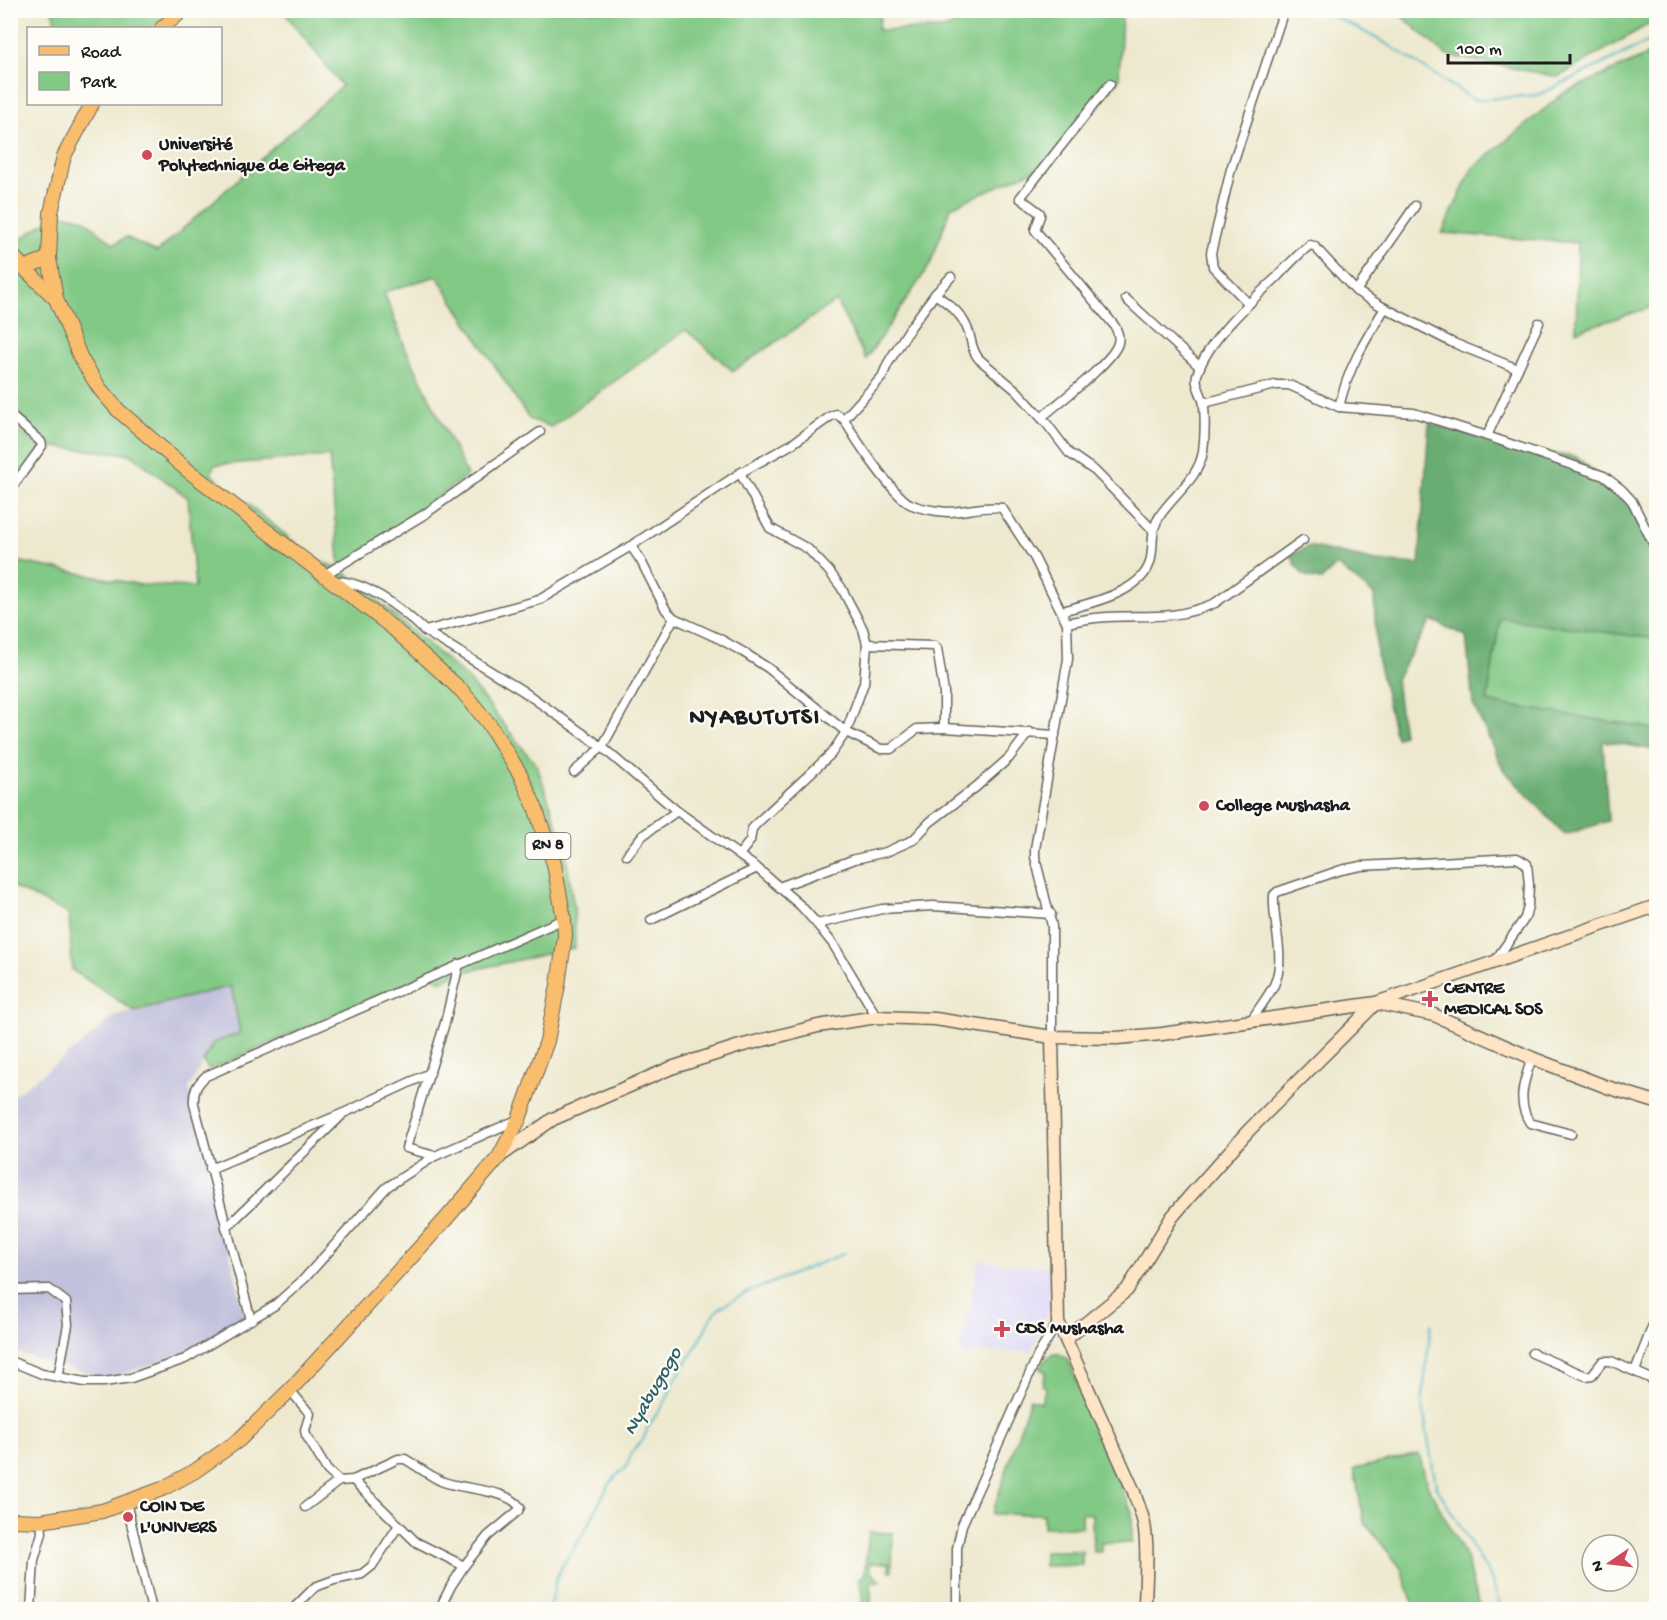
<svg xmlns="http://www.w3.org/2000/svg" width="1667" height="1620" viewBox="0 0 1667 1620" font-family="'Gochi Hand',sans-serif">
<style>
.built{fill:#ddd5f6}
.industrial{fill:#c2c1dc}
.green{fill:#82c985;stroke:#4f7250;stroke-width:1.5;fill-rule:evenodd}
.forest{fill:#69ad72;stroke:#426447;stroke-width:1.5}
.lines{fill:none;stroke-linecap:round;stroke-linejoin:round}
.stream{stroke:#46b4c1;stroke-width:2}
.street-casing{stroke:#65635a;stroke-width:11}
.secondary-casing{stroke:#65635a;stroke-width:15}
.primary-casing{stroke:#65635a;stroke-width:16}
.street{stroke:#fff;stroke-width:8}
.secondary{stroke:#fde5c5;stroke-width:12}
.primary{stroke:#f9be6d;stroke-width:14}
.poi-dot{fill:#d1495b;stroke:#fdfcf7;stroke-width:2}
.labels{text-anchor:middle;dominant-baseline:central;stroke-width:4.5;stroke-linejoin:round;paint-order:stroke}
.shield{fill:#fdfcf7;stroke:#605f5e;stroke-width:1.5}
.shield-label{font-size:16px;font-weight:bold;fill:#1c1c1c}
.poi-label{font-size:18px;font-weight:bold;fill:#1c1c1c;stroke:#fdfcf7;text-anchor:start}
.water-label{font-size:20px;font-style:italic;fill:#2f6066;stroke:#fdfcf7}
.district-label{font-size:24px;font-weight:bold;letter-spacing:1.5px;fill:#1c1c1c;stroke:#fdfcf7}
</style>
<rect width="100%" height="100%" fill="#fdfcf7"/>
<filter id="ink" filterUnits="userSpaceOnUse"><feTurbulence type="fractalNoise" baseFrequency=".0167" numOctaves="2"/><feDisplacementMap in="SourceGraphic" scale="12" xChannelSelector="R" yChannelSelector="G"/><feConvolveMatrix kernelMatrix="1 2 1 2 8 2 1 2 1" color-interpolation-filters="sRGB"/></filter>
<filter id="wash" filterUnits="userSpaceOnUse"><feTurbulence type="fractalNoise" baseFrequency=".008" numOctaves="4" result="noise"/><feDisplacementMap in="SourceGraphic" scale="24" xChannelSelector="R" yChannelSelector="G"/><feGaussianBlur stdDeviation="1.35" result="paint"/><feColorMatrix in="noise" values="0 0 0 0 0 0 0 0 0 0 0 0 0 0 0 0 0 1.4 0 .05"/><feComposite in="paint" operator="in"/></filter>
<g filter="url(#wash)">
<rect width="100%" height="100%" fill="#ede8ce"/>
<path class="built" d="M979,1260l32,6h39v41l-19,44 -55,1 -10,6 -7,-8z"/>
<path class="industrial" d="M231,985l9,49 -27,9 -24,45 57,232 -49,29 -89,30 -97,-28v-254l75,-56 28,-25z"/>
<g class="green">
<path d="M1656,10v10l-98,57 -112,-22 -50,-44z"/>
<path d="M52,11v-1l119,1 -20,17h-94z"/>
<path d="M283,11h598l-3,19 66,-1 40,-18h138l-3,68 -69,84 -99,44 -21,58 -64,94 -30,-58 -103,70 -47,-41 -135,97 -22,-8 -92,-143 -53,16 21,55 62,128 -126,94 126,109 70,88 28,82 9,60 1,40 -116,25 -18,8 -14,-7 -218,96 -6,-8 10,-19 27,-10 -9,-47 -97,25 -62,-41 -3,-56 -58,-28 -1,-326 131,25 54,2 -7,-89 -58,-44 -77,-7 -42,-40v-161l48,-33 25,6 30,25 12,-7 31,15 185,-166zM329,456l11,113 -25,-10 -104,-85 3,-9z"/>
<path d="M1656,51v255l-80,25 2,-88 -136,-10 30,-64 92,-76z"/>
<path d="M11,423l33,28 -33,42z"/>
<path d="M1500,618l156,21v90l-169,-26z"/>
<path d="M1053,1354h7l8,6 64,153v30h-31v9h-8l-1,-38 -10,-1v14h-39v-13h-51l38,-115 11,3 5,-15 -4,-2 4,-13 -5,-3 3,-8z"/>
<path d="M1419,1454l8,30 39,73 8,34 8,18h-67l-14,-41 -37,-46 -10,-53z"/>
<path d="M869,1532l24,1 -1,38h-3v-8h-19v8l11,11 -10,1v26h-8l-3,-32 4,-1z"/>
<path d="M1044,1551h38v14l-38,1z"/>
</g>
<path class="forest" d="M1429,423l89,26 59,8 53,45 26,52v85l-156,-21 -13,84 169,27v21l-53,-9 5,80 -43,14 -62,-66 -30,-65 -7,-68 -35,-16 -35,59 7,56 -7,3 -19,-81 -3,-62 -37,-30 -16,15c-19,-2 -23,-9 -30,-25l18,-9 67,15 43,3z"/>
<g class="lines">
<g class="stream">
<path d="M1323,10l64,34 87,56 64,-5 118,-57"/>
<path d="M913,15l34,-5"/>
<path d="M1431,1324l-9,79 14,83 54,90 12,34"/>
<path d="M548,1610c5,-12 6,-25 10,-36 7,-15 17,-27 25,-40 13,-20 22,-54 43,-66l6,-16 12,-14 4,-11 19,-28 7,-17 25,-40 9,-19 11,-15 25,-14 101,-41"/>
</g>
</g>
</g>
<g filter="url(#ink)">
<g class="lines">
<g class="street-casing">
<g id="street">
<path d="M951,277l-16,17 -25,34 -22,35 -6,14 -38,42c11,20 48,75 66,85 11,5 25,7 37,8 16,0 40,-7 55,-4l32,49 33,66 1,36 -33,190v8l17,69v111"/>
<path d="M1356,291l59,-85"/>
<path d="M935,294c15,11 28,20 34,39 3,10 3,18 10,26l38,32 30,33 22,29 26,18 57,58"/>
<path d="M1126,299l74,68"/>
<path d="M1249,304l-36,-37 -2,-14 20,-84 53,-159"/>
<path d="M1204,403l71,-18h14l50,22 75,6 73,23 117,40 18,14 10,11 24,48"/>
<path d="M1339,407c9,-39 25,-65 46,-99"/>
<path d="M10,415l31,27 1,4 -32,44"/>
<path d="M1042,417c16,-14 72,-56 76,-74 2,-7 -1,-13 -4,-18l-79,-95 5,-14v-3l-20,-15 90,-114"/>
<path d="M1487,436l52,-113"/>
<path d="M631,546l10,15 25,49 8,8 46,21 23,13 25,16 78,64 35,17h10l26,-20 27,-1"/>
<path d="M324,575l101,-61 115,-82"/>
<path d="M332,581c32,-2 70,28 93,50l114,-31 92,-54 109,-73 52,-29 39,-28 5,-2 8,5"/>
<path d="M1062,611c28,-8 84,-19 89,-53 3,-18 -1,-28 10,-44 14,-20 39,-38 42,-63 2,-14 2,-31 1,-46 -1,-10 -10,-21 -7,-30 10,-34 54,-74 80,-98 10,-11 21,-23 33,-32l4,1 42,45 25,15 70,36 67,27"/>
<path d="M1067,623c9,-2 19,-4 28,-5 45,-5 74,5 120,-15l88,-63"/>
<path d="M425,631l98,60 79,56 75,64 80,57 44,38 16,18 16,20 44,73"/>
<path d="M867,644l67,2 3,2 7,44v36l111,7"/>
<path d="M574,772l28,-25 72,-129"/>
<path d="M627,855l15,-19 35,-25"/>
<path d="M739,855l11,-14 2,-12 5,-6 74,-69 15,-22 18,-49 3,-39 -4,-15 -22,-42 -13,-17 -20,-21 -38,-21 -30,-55"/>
<path d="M779,887l76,-28 31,-7 27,-12 17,-18 46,-35 33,-29 20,-26"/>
<path d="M651,920l106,-52"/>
<path d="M817,924l65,-15 51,-3 118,8"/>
<path d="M1251,1021c7,-12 17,-24 23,-36 13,-28 -2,-61 0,-90l3,-3 64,-22 20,-4 156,-8 10,6 2,21 -1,21 -3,12 -30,43"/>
<path d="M1532,1058c-8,23 -16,43 -2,65l41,11"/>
<path d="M435,1156l-29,-8 39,-125 14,-59"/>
<path d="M210,1169l136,-57 84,-39"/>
<path d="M226,1228l115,-112"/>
<path d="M10,1290l39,-1 17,13 2,23 -10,52"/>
<path d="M251,1320l-57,-216c-1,-13 3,-20 12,-28l358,-157"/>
<path d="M1532,1353l54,23 6,-1 11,-14h8l45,20"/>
<path d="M10,1361l32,13 43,8h19l27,-4 54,-19 90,-54 29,-26 83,-92 48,-31 84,-37"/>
<path d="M1635,1371l18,-46 3,-2"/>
<path d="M290,1390l20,24 -5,16 1,5 21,35 12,11"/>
<path d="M353,1480l63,62 48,24 -13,20 -12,24"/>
<path d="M126,1502l26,108"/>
<path d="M305,1507l34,-26 14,-1 45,-21h7c12,7 24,16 36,22 20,9 65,7 79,26l-2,4 -30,25 -24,30"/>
<path d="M31,1610l3,-50 8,-27 -1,-12"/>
<path d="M292,1610l23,-23 19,-7 28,-6 10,-8 27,-41"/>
<path d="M957,1610v-62l5,-23 76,-170 20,-33"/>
</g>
</g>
<g class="secondary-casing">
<g id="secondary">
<path d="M1052,1037l6,285 76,170c3,11 8,21 10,32 5,27 1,58 1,86"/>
<path d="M500,1156l53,-37 118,-51 69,-22 78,-20 59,-9 58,2 117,18 65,1 45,-4 214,-31 280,-97"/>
<path d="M1066,1339l61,-49 45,-73 18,-21 59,-66 127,-127 58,12 98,43 75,29 49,15"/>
</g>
</g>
<g class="primary-casing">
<g id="primary">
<path d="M162,28l21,-18"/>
<path d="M10,253l14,15 25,-10"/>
<path d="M24,268l32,31"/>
<path d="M10,1520l31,1 61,-10 60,-22 33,-18 44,-31 51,-50 155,-170 54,-63 20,-38 28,-78 11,-56 7,-50 -1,-16 -10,-55 -19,-57 -15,-33 -31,-50 -27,-33 -69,-63 -207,-159 -68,-59 -18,-21 -19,-30 -25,-60 -7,-41 2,-45 13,-57 28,-52"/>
</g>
</g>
<use href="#street" class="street"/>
<use href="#secondary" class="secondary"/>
<use href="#primary" class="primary"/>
</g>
</g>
<g class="poi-dot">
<circle cx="147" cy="155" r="6"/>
<circle cx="1204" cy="806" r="6"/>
<path d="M1427 990h6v6h6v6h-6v6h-6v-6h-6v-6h6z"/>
<path d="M999 1320h6v6h6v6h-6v6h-6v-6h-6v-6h6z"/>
<circle cx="128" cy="1517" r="6"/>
</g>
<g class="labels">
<rect class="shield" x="525.5" y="833" width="45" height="26" rx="4.5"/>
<g class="shield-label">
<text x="548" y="846">RN 8</text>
</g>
<g class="poi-label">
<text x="159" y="145">Université<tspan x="159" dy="21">Polytechnique de Gitega</tspan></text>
<text x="1216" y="806">College Mushasha</text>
<text x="1444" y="989">CENTRE<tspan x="1444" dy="21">MEDICAL SOS</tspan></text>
<text x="1016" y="1329">CDS Mushasha</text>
<text x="140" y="1507">COIN DE<tspan x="140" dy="21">L'UNIVERS</tspan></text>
</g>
<g class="water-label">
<text transform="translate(654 1392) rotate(-60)">Nyabugogo</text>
</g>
<g class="district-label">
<text x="755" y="718">NYABUTUTSI</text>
</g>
</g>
<rect width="1667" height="1620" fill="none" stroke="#fdfcf7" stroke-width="36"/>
<rect x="27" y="27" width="195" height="78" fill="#fdfcf7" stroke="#a3a29f" stroke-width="1.5"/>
<rect x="39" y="46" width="30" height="9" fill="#f9be6d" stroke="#a3a29f" stroke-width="1.5"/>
<text x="81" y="57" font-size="18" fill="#1c1c1c">Road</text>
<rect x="39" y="72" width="30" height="18" fill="#82c985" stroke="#a3a29f" stroke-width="1.5"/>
<text x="81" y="87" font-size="18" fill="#1c1c1c">Park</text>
<g transform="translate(1610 1563) rotate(256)"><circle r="28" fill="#fdfcf7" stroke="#a3a29f" stroke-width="1.5"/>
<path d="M0-4.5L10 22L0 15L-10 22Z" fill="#d1495b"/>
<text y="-9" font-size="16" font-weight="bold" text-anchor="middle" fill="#1c1c1c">N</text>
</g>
<path d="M1448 54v9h122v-9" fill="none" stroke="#1c1c1c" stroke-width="3"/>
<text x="1457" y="54" font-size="18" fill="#1c1c1c" stroke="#fdfcf7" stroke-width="4.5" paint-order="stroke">100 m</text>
</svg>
